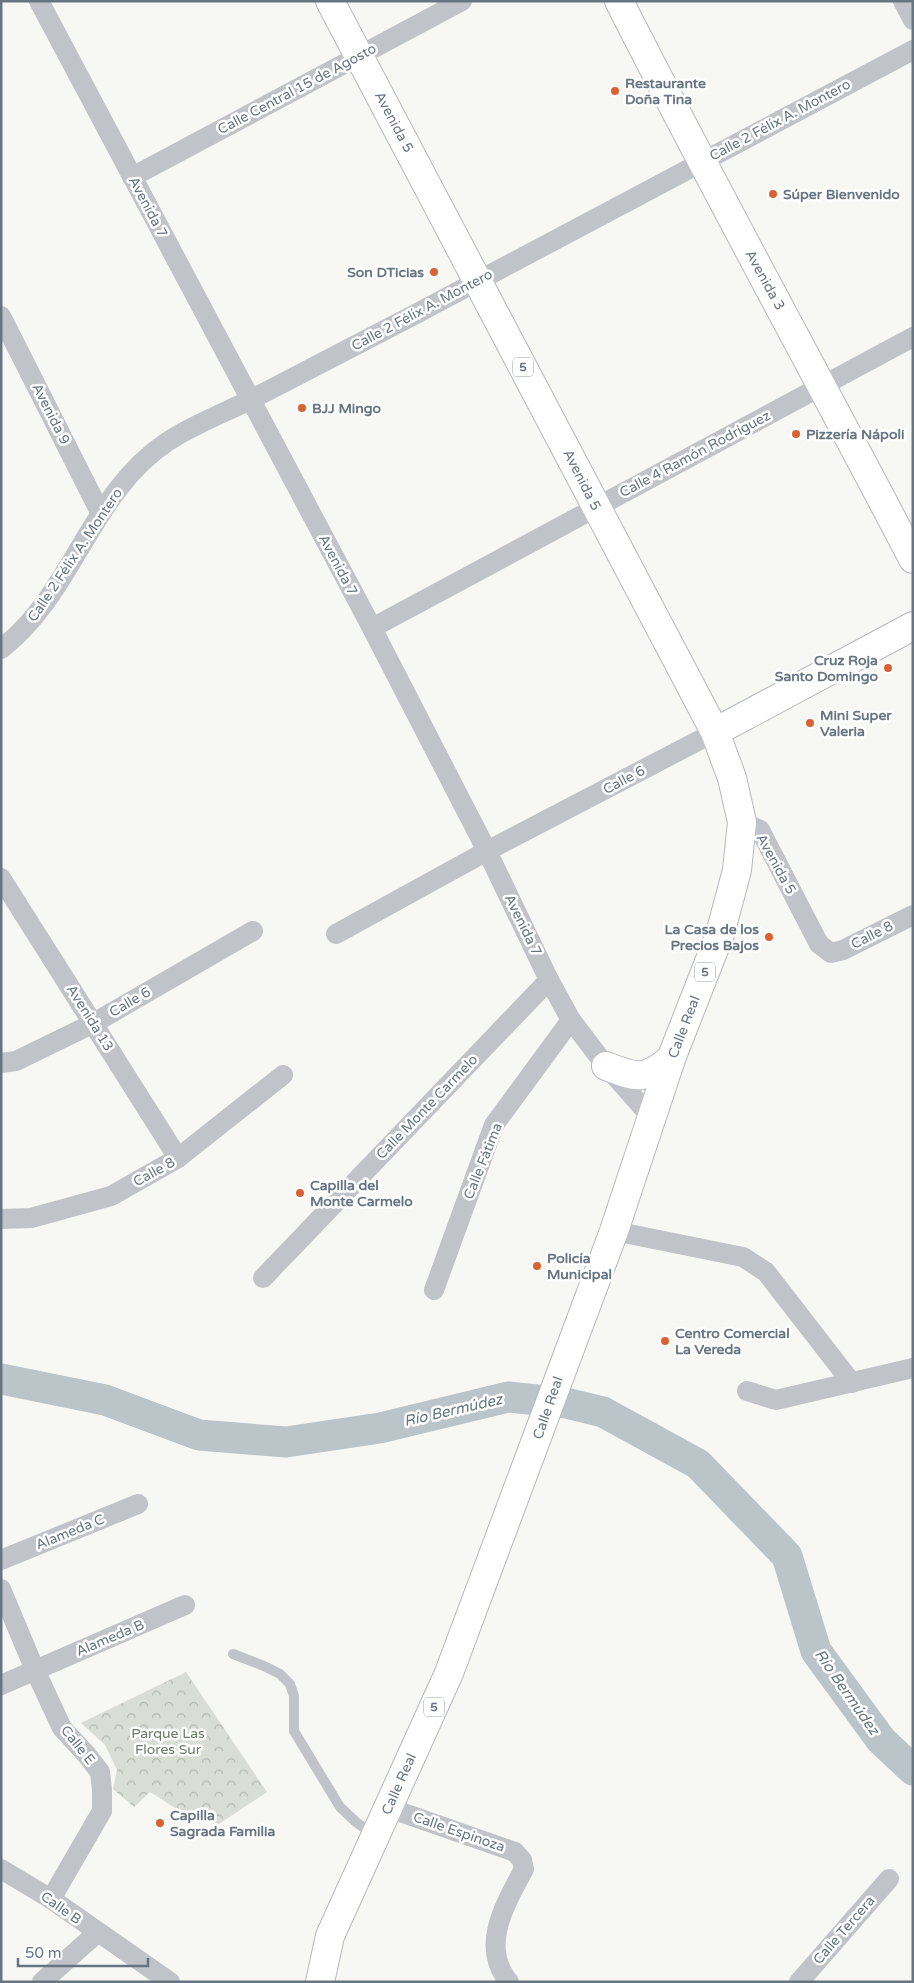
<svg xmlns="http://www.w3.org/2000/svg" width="914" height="1983" viewBox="0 0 914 1983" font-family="'Varela Round',sans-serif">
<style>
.park{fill:url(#park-crowns)}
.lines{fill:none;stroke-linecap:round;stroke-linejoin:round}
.river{stroke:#bac4c9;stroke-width:31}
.primary-casing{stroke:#b5b9bd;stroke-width:30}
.service{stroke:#c0c3c7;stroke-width:10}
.minor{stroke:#c0c3c7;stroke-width:20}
.primary{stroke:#fff;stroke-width:28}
.poi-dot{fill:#d96132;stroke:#fff;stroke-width:2}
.labels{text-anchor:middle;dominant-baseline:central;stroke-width:5;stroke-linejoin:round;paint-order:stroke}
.shield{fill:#fff;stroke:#959ea8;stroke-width:1}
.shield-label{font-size:12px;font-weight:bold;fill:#677583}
.poi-label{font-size:14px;font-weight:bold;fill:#677583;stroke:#fff;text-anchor:start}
.street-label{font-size:14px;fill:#677583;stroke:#fff}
.park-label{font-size:14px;fill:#697b66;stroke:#fff}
.water-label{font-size:15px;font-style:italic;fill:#63777f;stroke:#fff}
</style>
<defs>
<pattern id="park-crowns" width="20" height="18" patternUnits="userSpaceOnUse" patternTransform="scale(1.25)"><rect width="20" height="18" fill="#d8ddd5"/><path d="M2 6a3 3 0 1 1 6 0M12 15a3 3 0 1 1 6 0" fill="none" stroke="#b3b8b2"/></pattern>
</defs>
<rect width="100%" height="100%" fill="#f7f7f4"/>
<path class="park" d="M186,1672l81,120 -51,34 -9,-8 -7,6 -50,-32 -16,15 -21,-18 4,-19 -12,-25 -24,-22z"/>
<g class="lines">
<path class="river" d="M1,1379l104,21 94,35 87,7 94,-14 128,-31 58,6 37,9 95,52 89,92 29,95 65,89 32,30"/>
<g class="primary-casing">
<g id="primary">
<path d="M619,1c95,188 197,372 294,558"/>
<path d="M715,732l198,-106"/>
<path d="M606,1066c32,12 37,15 65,-7"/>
<path d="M320,1982l10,-46 119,-263 165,-442 57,-172 49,-125 17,-64 5,-48 -10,-44 -17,-46 -385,-731"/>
</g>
</g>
<path class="service" d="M233,1654l31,12 16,8 10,10 4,12v35l46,76 16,15 18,13"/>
<g class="minor">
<path d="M39,1l333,627 115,223 62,129 22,40 35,46 45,51"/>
<path d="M903,1l10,19"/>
<path d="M132,177l330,-176"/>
<path d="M1,316l99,196"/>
<path d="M372,628l541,-291"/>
<path d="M1,649c72,-55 89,-156 166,-207 25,-17 57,-29 85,-43 53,-27 105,-55 158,-82 168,-88 335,-178 503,-267"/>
<path d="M742,822l18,8 59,114 12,9 12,-3 70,-35"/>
<path d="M1,878l177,280"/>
<path d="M336,934l151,-83 228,-119"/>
<path d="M1,1063l15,-2 78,-38 159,-92"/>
<path d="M1,1219l30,-1 80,-22 67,-38 105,-83"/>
<path d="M614,1231l129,26 23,15 86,111"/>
<path d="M263,1278l286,-298"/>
<path d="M434,1290l60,-165 77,-105"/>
<path d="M747,1391l29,9 137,-32"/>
<path d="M1,1560l137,-56"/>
<path d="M1,1589l34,81 27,58 24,26 14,18 2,18v21l-51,88"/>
<path d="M1,1685l184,-80"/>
<path d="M389,1808l126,44 7,8 2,9c-18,34 -45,77 -15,113"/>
<path d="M1,1869l50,30 119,83"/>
<path d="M42,1982l55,-49"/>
<path d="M799,1982l90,-103"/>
</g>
<use href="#primary" class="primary"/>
</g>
<g class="poi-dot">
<circle cx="615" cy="91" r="5"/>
<circle cx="773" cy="194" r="5"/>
<circle cx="434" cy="272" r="5"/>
<circle cx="302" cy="408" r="5"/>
<circle cx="796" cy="434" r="5"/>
<circle cx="888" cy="668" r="5"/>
<circle cx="810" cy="723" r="5"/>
<circle cx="769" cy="937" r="5"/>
<circle cx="300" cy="1193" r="5"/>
<circle cx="537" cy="1266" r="5"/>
<circle cx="665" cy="1341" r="5"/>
<circle cx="160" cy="1823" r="5"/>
</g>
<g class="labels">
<g class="shield">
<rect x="513" y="357.5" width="20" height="19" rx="4"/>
<rect x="695" y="962.5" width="20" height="19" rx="4"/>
<rect x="424" y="1697.5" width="20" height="19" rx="4"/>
</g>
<g class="shield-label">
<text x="523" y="367">5</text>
<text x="705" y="972">5</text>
<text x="434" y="1707">5</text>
</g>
<g class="poi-label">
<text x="625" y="83">Restaurante<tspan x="625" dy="16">Doña Tina</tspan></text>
<text x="783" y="194">Súper Bienvenido</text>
<text x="424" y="272" text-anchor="end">Son DTicias</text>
<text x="312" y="408">BJJ Mingo</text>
<text x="806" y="434">Pizzería Nápoli</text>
<text x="878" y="660" text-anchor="end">Cruz Roja<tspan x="878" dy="16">Santo Domingo</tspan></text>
<text x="820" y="715">Mini Super<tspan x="820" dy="16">Valeria</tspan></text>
<text x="759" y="929" text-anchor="end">La Casa de los<tspan x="759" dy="16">Precios Bajos</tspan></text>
<text x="310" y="1185">Capilla del<tspan x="310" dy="16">Monte Carmelo</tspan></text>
<text x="547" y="1258">Policía<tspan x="547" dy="16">Municipal</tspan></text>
<text x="675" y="1333">Centro Comercial<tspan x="675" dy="16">La Vereda</tspan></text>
<text x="170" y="1815">Capilla<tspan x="170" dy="16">Sagrada Familia</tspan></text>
</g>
<g class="street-label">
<text transform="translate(297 89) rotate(-28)">Calle Central 15 de Agosto</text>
<text transform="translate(780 120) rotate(-28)">Calle 2 Félix A. Montero</text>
<text transform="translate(394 122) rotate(62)">Avenida 5</text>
<text transform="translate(148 207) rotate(62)">Avenida 7</text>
<text transform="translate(765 280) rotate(61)">Avenida 3</text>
<text transform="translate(422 310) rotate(-28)">Calle 2 Félix A. Montero</text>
<text transform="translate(51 414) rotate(63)">Avenida 9</text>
<text transform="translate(695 454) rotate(-28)">Calle 4 Ramón Rodríguez</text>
<text transform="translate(582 480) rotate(63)">Avenida 5</text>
<text transform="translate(75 555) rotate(-56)">Calle 2 Félix A. Montero</text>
<text transform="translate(338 565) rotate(62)">Avenida 7</text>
<text transform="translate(624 780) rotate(-28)">Calle 6</text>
<text transform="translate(776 864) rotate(61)">Avenida 5</text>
<text transform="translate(523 925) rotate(64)">Avenida 7</text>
<text transform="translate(872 935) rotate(-27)">Calle 8</text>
<text transform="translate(130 1002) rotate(-30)">Calle 6</text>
<text transform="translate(90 1018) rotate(58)">Avenida 13</text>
<text transform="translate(684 1027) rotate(-69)">Calle Real</text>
<text transform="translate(427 1107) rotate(-46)">Calle Monte Carmelo</text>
<text transform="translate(483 1161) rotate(-68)">Calle Fátima</text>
<text transform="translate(154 1172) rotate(-29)">Calle 8</text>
<text transform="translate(548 1408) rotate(-71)">Calle Real</text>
<text transform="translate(70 1532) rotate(-22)">Alameda C</text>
<text transform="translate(110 1638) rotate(-23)">Alameda B</text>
<text transform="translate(78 1745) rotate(51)">Calle E</text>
<text transform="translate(399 1784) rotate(-66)">Calle Real</text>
<text transform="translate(459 1832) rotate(19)">Calle Espinoza</text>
<text transform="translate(61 1908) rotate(35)">Calle B</text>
<text transform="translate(844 1930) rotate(-49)">Calle Tercera</text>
</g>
<g class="park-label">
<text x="168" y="1733">Parque Las<tspan x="168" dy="16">Flores Sur</tspan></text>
</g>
<g class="water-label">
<text transform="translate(453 1410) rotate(-13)">Río Bermúdez</text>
<text transform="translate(847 1692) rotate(55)">Río Bermúdez</text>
</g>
</g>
<rect width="914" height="1983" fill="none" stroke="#677583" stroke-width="5"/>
<path d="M18 1958v8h130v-8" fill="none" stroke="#677583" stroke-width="2.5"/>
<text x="25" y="1958" font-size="15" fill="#677583" stroke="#ffffff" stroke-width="4" paint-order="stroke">50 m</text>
</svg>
